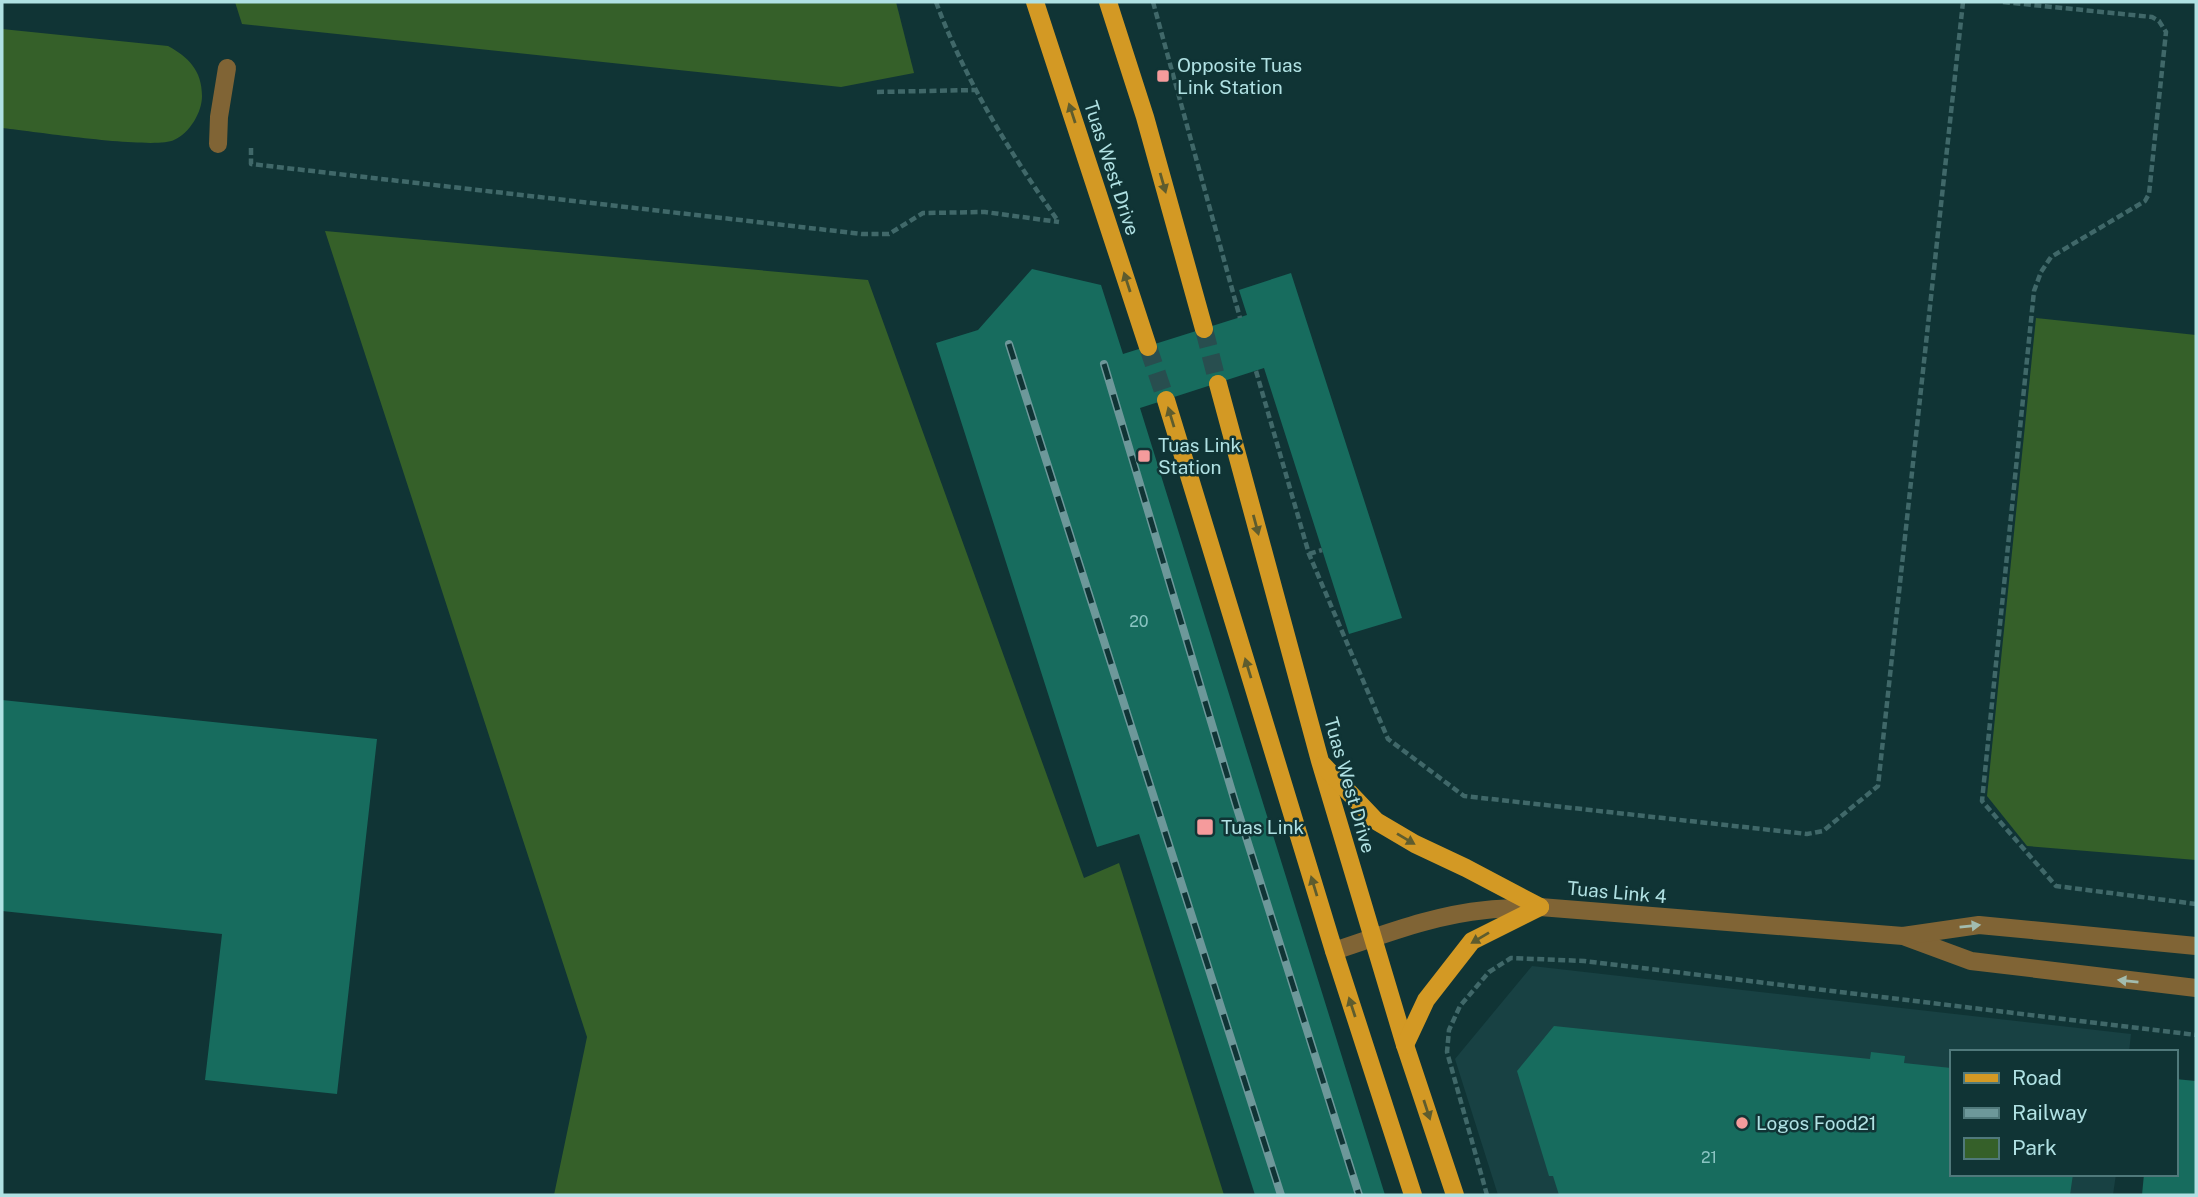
<svg xmlns="http://www.w3.org/2000/svg" width="2198" height="1197" viewBox="0 0 2198 1197" font-family="'Public Sans',sans-serif">
<style>
.built{fill:#184143}
.green{fill:#356029}
.building{fill:#176c5e}
.lines{fill:none;stroke-linecap:round;stroke-linejoin:round}
.major-tunnel{stroke:#284e4f;stroke-width:18;stroke-dasharray:18 9;stroke-linecap:butt}
.path{stroke:#406869;stroke-width:4.5;stroke-dasharray:7 3.5;stroke-linecap:butt}
.minor{stroke:#806435;stroke-width:18}
.major{stroke:#d39924;stroke-width:18}
.rail-casing{stroke:#6d989a;stroke-width:8}
.rail{stroke:#103435;stroke-width:5;stroke-dasharray:16;stroke-linecap:butt}
.oneway{fill:#5e5c2e}
.oneway2{fill:#a2bcaf}
.poi-dot{fill:#f59b9c;stroke:#103435;stroke-width:2.5}
.labels{text-anchor:middle;dominant-baseline:central;stroke-width:5;stroke-linejoin:round;paint-order:stroke}
.number-label{font-size:16px;fill:#8ac4c2}
.poi-label{font-size:19px;fill:#b0e1e3;stroke:#103435;text-anchor:start}
.street-label{font-size:19px;fill:#b0e1e3;stroke:#103435}
</style>
<rect width="100%" height="100%" fill="#103435"/>
<path class="built" d="M1532,966l599,68 -2,18h-178v122h165l-3,21h-615l-43,-136z"/>
<g class="green">
<path d="M235,2h661l18,71 -73,14 -599,-63z"/>
<path d="M2,29l166,17c20,11 34,24 34,50 0,16 -12,37 -28,44 -20,10 -143,-9 -172,-12z"/>
<path d="M325,231l543,49 216,598 35,-15 105,332h-670l33,-158z"/>
<path d="M2036,318l160,17v525l-169,-14 -40,-50z"/>
</g>
<g class="building">
<path d="M1032,269l69,16 22,69 124,-39 -8,-25 52,-17 111,345 -53,16 -85,-266 -124,40 245,787h-130l-116,-361 -42,13 -161,-504 42,-13z"/>
<path d="M2,700l375,39 -40,355 -132,-14 17,-146 -220,-23z"/>
<path d="M1554,1026l316,33 1,-7 34,4 -1,7 47,5v106h122l-3,21h-511l-6,-19h-4l-32,-105z"/>
<path d="M2175,1079l21,2v114h-54l2,-21h31z"/>
</g>
<g class="lines">
<g class="major-tunnel">
<path d="M1204,329l14,55"/>
<path d="M1148,347l18,53"/>
</g>
<g class="path">
<path d="M936,2c29,78 74,151 122,219"/>
<path d="M1153,2l87,316"/>
<path d="M2003,2l149,15 7,4 7,11 -17,162 -4,7 -94,56 -10,15 -7,19 -52,510 74,85 140,18"/>
<path d="M877,92l98,-2"/>
<path d="M251,148v16l611,70h27l34,-21 62,-1 74,10"/>
<path d="M1256,371l53,183 79,185 76,57 343,38 16,-3 55,-45 85,-784"/>
<path d="M1309,554l13,-4"/>
<path d="M1487,1195l-40,-143 2,-22 11,-24 29,-34 22,-14 73,3 612,74"/>
</g>
<g class="minor">
<path d="M218,144l1,-27 8,-49"/>
<path d="M1906,937l65,24 225,27"/>
<path d="M1334,951c49,-16 99,-36 152,-41 18,-2 36,-2 54,-3l363,29 76,-11 217,21"/>
</g>
<g class="major">
<path d="M1035,2l113,345"/>
<path d="M1108,2l37,115 59,212"/>
<path d="M1218,384l102,377 85,284 50,150"/>
<path d="M1166,400l168,551 79,244"/>
<path d="M1323,765l53,56 39,23 51,24 74,39"/>
<path d="M1405,1045l21,-45 46,-59 68,-34"/>
</g>
<g class="rail-casing">
<g id="rail">
<path d="M1009,344l272,851"/>
<path d="M1104,364l132,441 123,390"/>
</g>
</g>
<use href="#rail" class="rail"/>
</g>
<defs><path id="oneway-solid" d="M-6-.8H1V-3.2L6.5 0L1 3.2V.8H-6Z" transform="scale(1.75)"/></defs>
<g class="oneway">
<use href="#oneway-solid" transform="translate(1072 113) rotate(-108)"/>
<use href="#oneway-solid" transform="translate(1163 183) rotate(74)"/>
<use href="#oneway-solid" transform="translate(1127 282) rotate(-108)"/>
<use href="#oneway-solid" transform="translate(1171 417) rotate(-107)"/>
<use href="#oneway-solid" transform="translate(1256 525) rotate(75)"/>
<use href="#oneway-solid" transform="translate(1248 668) rotate(-107)"/>
<use href="#oneway-solid" transform="translate(1406 839) rotate(31)"/>
<use href="#oneway-solid" transform="translate(1314 886) rotate(-107)"/>
<use href="#oneway-solid" transform="translate(1480 938) rotate(149)"/>
<use href="#oneway-solid" transform="translate(1352 1007) rotate(-108)"/>
<use href="#oneway-solid" transform="translate(1427 1110) rotate(72)"/>
</g>
<g class="oneway2">
<use href="#oneway-solid" transform="translate(1970 926) rotate(-6)"/>
<use href="#oneway-solid" transform="translate(2128 981) rotate(-174)"/>
</g>
<g class="poi-dot">
<rect x="1156" y="69" width="14" height="14" rx="3.5"/>
<rect x="1137" y="449" width="14" height="14" rx="3.5"/>
<rect x="1196" y="818" width="18" height="18" rx="3.5"/>
<circle cx="1742" cy="1123" r="7"/>
</g>
<g class="labels">
<g class="number-label">
<text x="1139" y="621">20</text>
<text x="1709" y="1157">21</text>
</g>
<g class="poi-label">
<text x="1177" y="65">Opposite Tuas<tspan x="1177" dy="22">Link Station</tspan></text>
<text x="1158" y="445">Tuas Link<tspan x="1158" dy="22">Station</tspan></text>
<text x="1221" y="827">Tuas Link</text>
<text x="1756" y="1123">Logos Food21</text>
</g>
<g class="street-label">
<text transform="translate(1112 168) rotate(72)">Tuas West Drive</text>
<text transform="translate(1350 785) rotate(74)">Tuas West Drive</text>
<text transform="translate(1617 892) rotate(5)">Tuas Link 4</text>
</g>
</g>
<rect width="2198" height="1197" fill="none" stroke="#b0e1e3" stroke-width="7"/>
<rect x="1950" y="1050" width="228" height="126" fill="#103435" stroke="#50797b" stroke-width="2"/>
<rect x="1964" y="1073" width="35" height="10" fill="#d39924" stroke="#50797b" stroke-width="2"/>
<text x="2012" y="1085" font-size="21" fill="#b0e1e3">Road</text>
<rect x="1964" y="1108" width="35" height="10" fill="#6d989a" stroke="#50797b" stroke-width="2"/>
<text x="2012" y="1120" font-size="21" fill="#b0e1e3">Railway</text>
<rect x="1964" y="1138" width="35" height="21" fill="#356029" stroke="#50797b" stroke-width="2"/>
<text x="2012" y="1155" font-size="21" fill="#b0e1e3">Park</text>
</svg>
